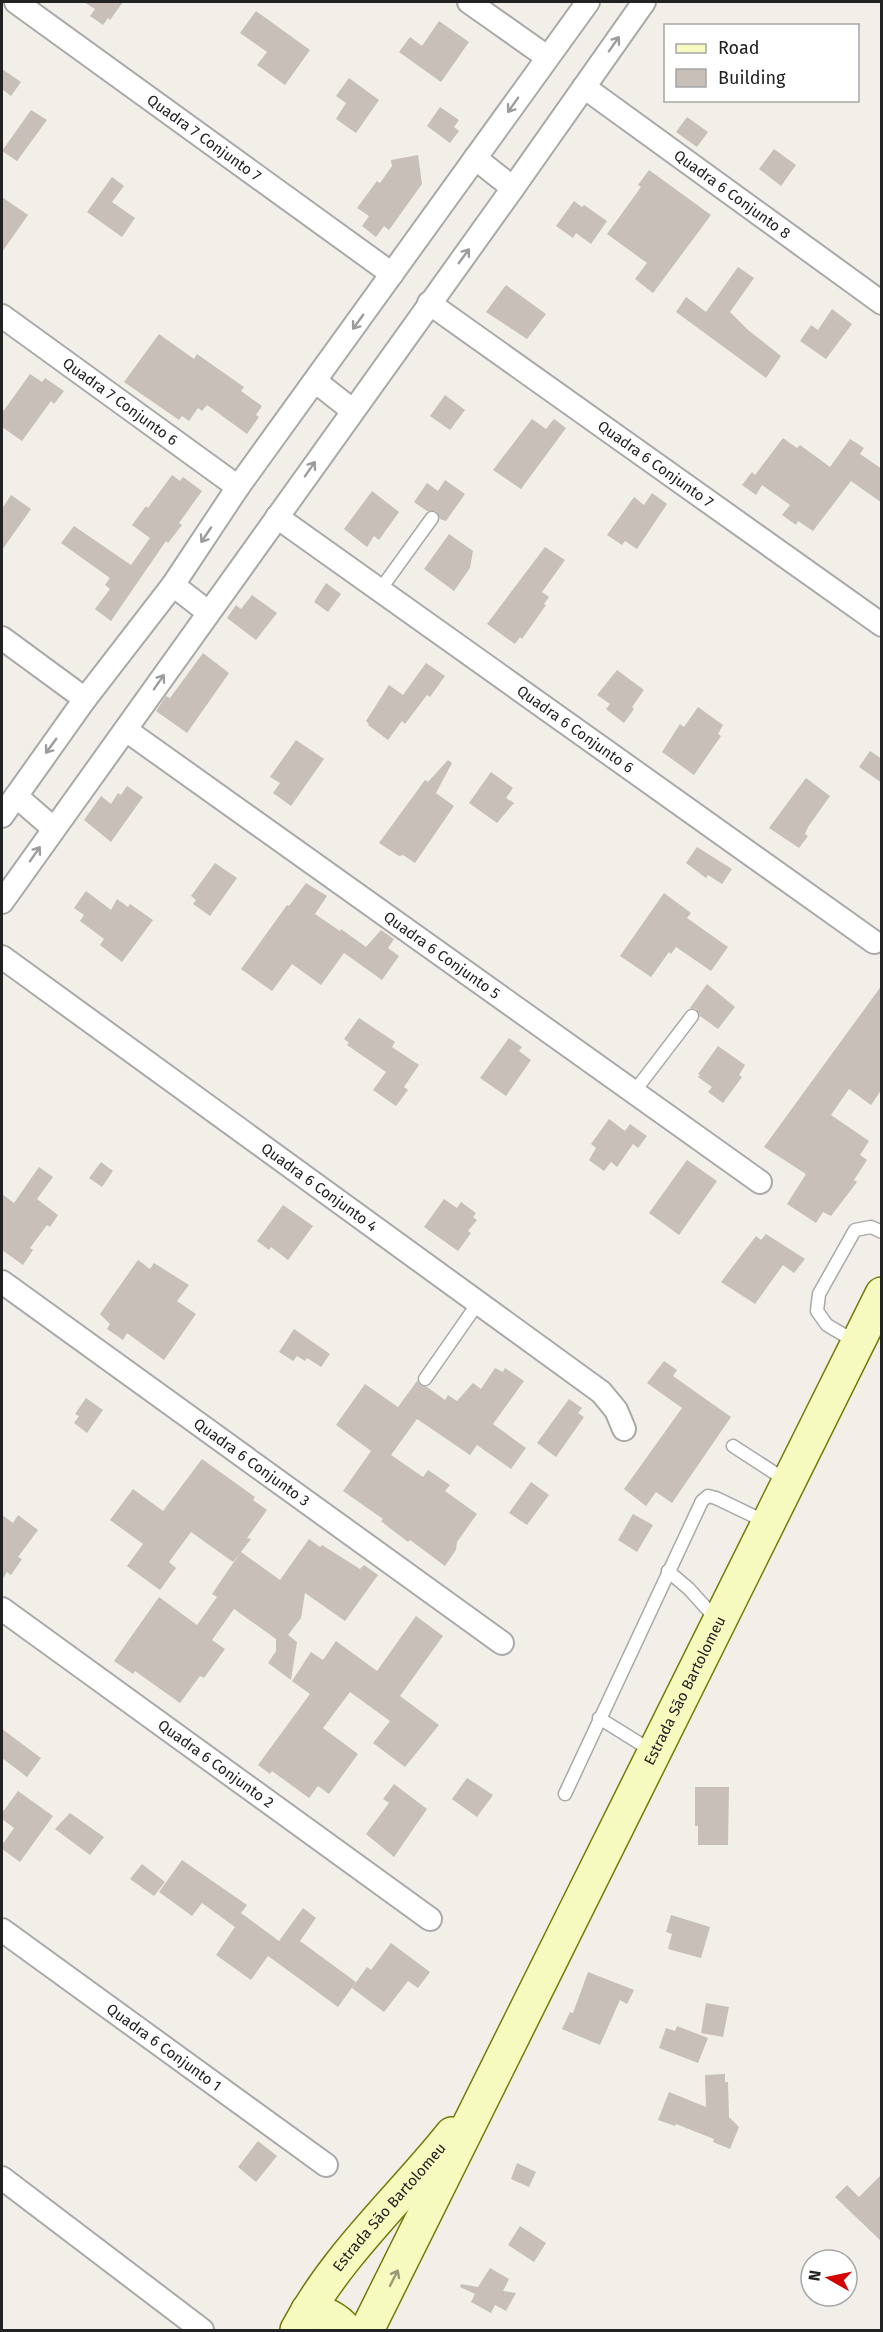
<svg xmlns="http://www.w3.org/2000/svg" width="883" height="2332" viewBox="0 0 883 2332" font-family="'Fira Sans',sans-serif">
<style>
.building{fill:#c7bfb8}
.lines{fill:none;stroke-linecap:round;stroke-linejoin:round}
.lane-casing{stroke:#a9a9a9;stroke-width:15}
.street-casing{stroke:#a9a9a9;stroke-width:26}
.secondary-casing{stroke:#707d05;stroke-width:36}
.lane{stroke:#fff;stroke-width:12}
.street{stroke:#fff;stroke-width:22}
.secondary{stroke:#f7fabf;stroke-width:33}
.oneway{stroke:#9c9c9c}
.oneway2{stroke:#979978}
.labels{text-anchor:middle;dominant-baseline:central;stroke-width:5;stroke-linejoin:round;paint-order:stroke}
.street-label{font-size:15px;fill:#222;stroke:#fff}
</style>
<rect width="100%" height="100%" fill="#f2efe9"/>
<g class="building">
<path d="M84,2h39l-13,18 -2,-2 -5,7 -13,-9 5,-7z"/>
<path d="M256,11l54,39 -25,35 -28,-20 10,-13 -27,-19z"/>
<path d="M439,21l30,21 -28,40 -42,-30 11,-15 12,9z"/>
<path d="M2,69l19,13 -10,14 -9,-7z"/>
<path d="M349,78l30,22 -23,33 -20,-14 10,-16 -10,-7z"/>
<path d="M440,107l19,13 -5,7 5,4 -9,12 -23,-17z"/>
<path d="M31,110l16,10 -30,41 -15,-10z"/>
<path d="M687,117l21,15 -11,15 -21,-15z"/>
<path d="M774,149l22,16 -15,21 -22,-17z"/>
<path d="M418,155l4,29 -33,46 -5,-4 -8,11 -14,-11 7,-10 -12,-8 20,-27 3,2 12,-17 -1,-6z"/>
<path d="M649,170l62,45 -58,78 -18,-14 12,-16 -40,-29 34,-47 -3,-2z"/>
<path d="M112,177l12,9 -12,16 23,16 -13,19 -35,-25z"/>
<path d="M2,197l26,18 -26,37z"/>
<path d="M574,201l8,6 2,-2 23,16 -16,23 -15,-11 -3,5 -17,-12z"/>
<path d="M738,267l16,11 -24,34 18,18 33,26 -15,22 -90,-66 10,-15 20,15z"/>
<path d="M506,285l40,29 -19,25 -41,-27z"/>
<path d="M832,309l20,15 -26,35 -26,-18 11,-16 7,5z"/>
<path d="M159,334l35,25 3,-5 47,33 -3,4 21,15 -6,9 3,2 -12,17 -40,-29 -5,6 -4,-3 -9,13 -7,-5 -3,4 -55,-38z"/>
<path d="M30,374l12,8 3,-4 19,13 -10,13 -3,-3 -29,40 -20,-14v-14z"/>
<path d="M445,395l20,15 -15,20 -20,-14z"/>
<path d="M532,419l14,10 8,-10 12,9 -45,61 -28,-19z"/>
<path d="M783,438l14,10 3,-3 30,22 20,-28 14,9 -4,6 22,15v34l-31,-22 -38,50 -15,-10 -2,4 -14,-10 8,-10 -28,-20 -6,10 -14,-10 10,-13 3,3z"/>
<path d="M172,475l8,6 3,-4 19,14 -23,32 3,2 -14,18 -2,-2 -55,80 -16,-12 15,-20 -5,-4 5,-7 -49,-35 13,-17 57,39 19,-27 -18,-13 14,-19 2,2z"/>
<path d="M445,480l20,14 -19,27 -6,-2 -4,-8h-9l-13,-9 13,-19 11,8z"/>
<path d="M372,491l27,21 -20,28 -5,-4 -7,11 -23,-18z"/>
<path d="M652,493l15,11 -30,45 -12,-8 -3,4 -15,-10 27,-38 10,8z"/>
<path d="M11,495l20,14 -29,41v-41z"/>
<path d="M449,534l24,17 -3,17 -16,23 -30,-22z"/>
<path d="M545,547l20,13 -23,32 7,5 -5,7 2,1 -24,34 -2,-2 -5,7 -28,-20z"/>
<path d="M326,583l15,11 -13,18 -14,-10z"/>
<path d="M252,595l25,18 -21,27 -29,-22 9,-13 5,4z"/>
<path d="M203,653l26,20 -42,60 -31,-22 10,-15 4,2z"/>
<path d="M426,663l19,13 -15,21 -3,-2 -22,29 -3,-3 -14,19 -20,-15 1,-1 -3,-3 23,-36 14,10z"/>
<path d="M617,670l27,20 -12,17 2,2 -10,14 -18,-14 4,-5 -13,-9z"/>
<path d="M698,707l25,18 -5,9 3,2 -27,39 -32,-23 18,-28 4,3z"/>
<path d="M296,740l28,19 -33,47 -18,-13 7,-10 -10,-6z"/>
<path d="M870,751l12,8v24l-23,-16z"/>
<path d="M448,760l4,3 -16,30 18,13 -39,57 -12,-8 -4,1 -20,-13 46,-63 3,2z"/>
<path d="M491,772l22,16 -7,10 8,5 -17,20 -28,-20z"/>
<path d="M806,778l24,18 -22,31 -3,7 3,2 -9,12 -30,-20z"/>
<path d="M127,786l16,11 -32,45 -27,-22 17,-24 10,8 7,-11 3,2z"/>
<path d="M697,847l35,22 -10,15 -14,-9 -2,3 -20,-15z"/>
<path d="M215,863l22,15 -27,38 -17,-12 3,-4 -5,-4z"/>
<path d="M306,883l21,13 -12,18 25,17 1,-2 25,18 15,-17 13,9 -6,9 11,8 -17,24 -38,-27 -23,32 -29,-21 -20,27 -31,-22 46,-64 2,1z"/>
<path d="M86,891l25,19 6,-11 11,8 2,-3 23,16 -31,42 -22,-17 4,-6 -24,-18 4,-6 -10,-7z"/>
<path d="M664,893l27,20 -4,5 41,29 -17,24 -35,-24 -5,7 -2,-2 -18,25 -31,-21z"/>
<path d="M707,984l28,23 -17,22 -18,-13 -4,-7 -6,-1z"/>
<path d="M882,985v104l-11,16 -22,-16 -18,26 38,26 -9,14 7,5 -13,20 3,2 -26,34 -8,-4 -7,11 -29,-19 19,-30 -42,-27z"/>
<path d="M359,1018l36,24 -3,5 27,18 -15,22 4,3 -12,16 -23,-16 13,-18 -39,-27 2,-2 -5,-4z"/>
<path d="M509,1038l13,9 -3,4 12,9 -25,36 -26,-18z"/>
<path d="M718,1046l27,19 -6,10 3,2 -19,26 -15,-11 4,-5 -14,-10 2,-2 -2,-1z"/>
<path d="M609,1119l16,12 5,-7 17,12 -9,12 -5,-4 -16,23 -6,-5 -7,9 -15,-11 7,-12 -5,-4z"/>
<path d="M687,1160l30,21 -38,54 -30,-22z"/>
<path d="M101,1162l12,9 -11,16 -13,-9z"/>
<path d="M39,1167l14,10 -16,22 21,16 -8,12 -3,-2 -17,23 3,2 -10,15 -21,-15v-56l12,9z"/>
<path d="M444,1199l13,9 4,-6 15,11 -3,4 4,3 -9,11 3,2 -13,18 -34,-24z"/>
<path d="M283,1205l30,21 -25,34 -17,-13 -2,3 -12,-9z"/>
<path d="M766,1234l39,25 -11,14 -11,-8 -28,39 -34,-22 35,-46 5,4z"/>
<path d="M138,1260l12,9 4,-6 35,22 -12,16 19,13 -32,46 -37,-27 -4,7 -16,-11 3,-5 -10,-10z"/>
<path d="M294,1329l36,25 -9,13 -14,-9 -2,3 -8,-5 -4,5 -14,-9z"/>
<path d="M664,1361l13,9 -4,6 58,41 -59,86 -16,-11 -10,14 -22,-17 58,-81 -35,-25z"/>
<path d="M495,1368l8,4 2,-4 19,13 -31,43 33,24 -15,21 -34,-24 -7,10 -53,-36 -26,36 32,22 5,-7 22,15 -5,6 32,23 -20,28 -1,8 -11,16 -35,-26 -2,2 -17,-13 -10,-8 2,-2 -40,-28 28,-40 -35,-26 29,-41 33,23 19,-26 4,5 6,1 18,13 3,-5 9,6 16,-18 8,6z"/>
<path d="M86,1398l17,12 -16,23 -13,-10 5,-7 -4,-2z"/>
<path d="M569,1399l13,9 -4,5 6,4 -28,40 -19,-14z"/>
<path d="M202,1459l53,38 -2,3 14,10 -20,28 4,1 -10,13 39,28 29,-41 11,8 2,-2 38,24 4,-4 14,10 -33,46 -40,-28 -4,25 -13,17 9,7 -6,38 -23,-17 8,-12v-12l-42,-30 -22,31 13,9 -21,29 -4,-2 -20,27 -45,-32 -2,3 -19,-13 45,-64 38,28 20,-28 -5,-3 28,-41 -7,9 -42,-30 -22,30 7,6 -16,22 -33,-24 16,-22 -33,-24 23,-31 30,22z"/>
<path d="M531,1482l18,13 -22,30 -18,-12z"/>
<path d="M633,1514l20,11 -16,27 -19,-12z"/>
<path d="M2,1515l11,8 5,-8 20,15 -20,27 4,2 -11,16 -4,-3 -5,8z"/>
<path d="M416,1616l27,20 -43,60 39,29 -34,42 -32,-24 17,-22 -40,-29 -27,36 35,26 -29,40 -11,-8 -9,12 -37,-27 -2,3 -12,-9 52,-71 -18,-13 19,-29 12,8 13,-19 41,30z"/>
<path d="M2,1729l39,29 -14,19 -25,-19z"/>
<path d="M467,1778l26,17 -16,22 -25,-18z"/>
<path d="M394,1784l33,25 -33,48 -28,-23 23,-31 -6,-4z"/>
<path d="M695,1787h34l-1,58h-30v-19h-3z"/>
<path d="M18,1791l35,25 -33,46 -18,-13v-4l12,-17 -12,-9v-6z"/>
<path d="M70,1813l34,24 -14,18 -35,-26z"/>
<path d="M182,1860l65,45 -6,8 38,28 24,-33 13,10 -16,23 56,41 -18,25 -70,-51 -17,24 -35,-25 19,-28 -33,-24 -10,13 -33,-24z"/>
<path d="M142,1864l23,18 -11,14 -24,-17z"/>
<path d="M671,1915l39,12 -9,31 -33,-9 4,-15 -6,-2z"/>
<path d="M391,1943l39,29 -12,16 -10,-7 -24,31 -32,-24 15,-21 4,3z"/>
<path d="M588,1972l46,18 -7,14 -7,-4 -20,45 -38,-16 8,-17 3,1z"/>
<path d="M706,2003l23,4 -6,30 -22,-4z"/>
<path d="M677,2026l31,12 -10,25 -39,-15 7,-20 9,3z"/>
<path d="M725,2074v8h3l1,35 10,10 -9,22 -17,-7 1,-3 -38,-15 -1,2 -17,-6 11,-28 37,15 -1,-32z"/>
<path d="M258,2141l19,15 -21,26 -18,-15z"/>
<path d="M517,2163l19,9 -7,15 -18,-8z"/>
<path d="M882,2174v68l-47,-45 12,-12 12,12z"/>
<path d="M520,2226l26,17 -12,19 -26,-17z"/>
<path d="M490,2268l19,11 -6,12 13,2 -10,18 -11,-6 -4,8 -20,-11 4,-8 -15,-7 1,-3 17,3z"/>
</g>
<g class="lines">
<g class="lane-casing">
<g id="lane">
<path d="M380,590l52,-72"/>
<path d="M634,1092l58,-76"/>
<path d="M856,1342l-29,-17 -10,-14 2,-17 36,-64 16,-3 11,5"/>
<path d="M425,1379l53,-76"/>
<path d="M733,1446l54,35"/>
<path d="M668,1571l21,18 29,32"/>
<path d="M599,1718l53,33"/>
<path d="M565,1794l137,-293 6,-5 8,2 50,24"/>
</g>
</g>
<g class="street-casing">
<g id="street">
<path id="s1" d="M16,2l376,272"/>
<path d="M469,2l78,55"/>
<path id="s2" d="M584,87l298,216"/>
<path d="M475,158l38,30"/>
<path id="s3" d="M429,303l453,322"/>
<path id="s4" d="M2,316l236,171"/>
<path d="M315,381l37,29"/>
<path id="s5" d="M277,517l597,425"/>
<path d="M173,585l35,27"/>
<path d="M2,638l83,61"/>
<path id="s6" d="M126,730l634,452"/>
<path d="M16,796l37,32"/>
<path d="M2,816l83,-117 88,-114 65,-98 350,-485"/>
<path d="M2,902l511,-714 131,-186"/>
<path id="s7" d="M2,957l599,435 15,18 8,19"/>
<path id="s8" d="M2,1282l500,361"/>
<path id="s9" d="M2,1609l428,310"/>
<path id="s10" d="M2,1930l324,235"/>
<path d="M2,2178l200,152"/>
</g>
</g>
<g class="secondary-casing">
<g id="secondary">
<path d="M308,2310c16,2 28,8 38,20"/>
<path id="s11" d="M297,2330c39,-74 103,-131 155,-196"/>
<path id="s12" d="M367,2330l515,-1036"/>
</g>
</g>
<use href="#lane" class="lane"/>
<use href="#street" class="street"/>
<use href="#secondary" class="secondary"/>
</g>
<defs><path id="oneway-shaft" d="M-6 0H5M1.5-3L5.5 0L1.5 3" fill="none" stroke-width="1.6" stroke-linecap="round" stroke-linejoin="round" transform="scale(1.5)"/></defs>
<g class="oneway">
<use href="#oneway-shaft" transform="translate(614 44) rotate(-55)"/>
<use href="#oneway-shaft" transform="translate(513 105) rotate(125)"/>
<use href="#oneway-shaft" transform="translate(464 256) rotate(-54)"/>
<use href="#oneway-shaft" transform="translate(358 322) rotate(126)"/>
<use href="#oneway-shaft" transform="translate(310 469) rotate(-55)"/>
<use href="#oneway-shaft" transform="translate(206 535) rotate(124)"/>
<use href="#oneway-shaft" transform="translate(159 682) rotate(-55)"/>
<use href="#oneway-shaft" transform="translate(51 746) rotate(126)"/>
<use href="#oneway-shaft" transform="translate(35 854) rotate(-55)"/>
</g>
<use class="oneway2" href="#oneway-shaft" transform="translate(394 2278) rotate(-63)"/>
<g class="labels">
<g class="street-label">
<text stroke="none"><textPath href="#s1" startOffset="232">Quadra 7 Conjunto 7</textPath></text>
<text stroke="none"><textPath href="#s2" startOffset="183">Quadra 6 Conjunto 8</textPath></text>
<text stroke="none"><textPath href="#s4" startOffset="146">Quadra 7 Conjunto 6</textPath></text>
<text stroke="none"><textPath href="#s3" startOffset="278">Quadra 6 Conjunto 7</textPath></text>
<text stroke="none"><textPath href="#s5" startOffset="366">Quadra 6 Conjunto 6</textPath></text>
<text stroke="none"><textPath href="#s6" startOffset="388">Quadra 6 Conjunto 5</textPath></text>
<text stroke="none"><textPath href="#s7" startOffset="392">Quadra 6 Conjunto 4</textPath></text>
<text stroke="none"><textPath href="#s8" startOffset="308">Quadra 6 Conjunto 3</textPath></text>
<text stroke="none"><textPath href="#s12" startOffset="714">Estrada São Bartolomeu</textPath></text>
<text stroke="none"><textPath href="#s9" startOffset="264">Quadra 6 Conjunto 2</textPath></text>
<text stroke="none"><textPath href="#s10" startOffset="200">Quadra 6 Conjunto 1</textPath></text>
<text stroke="none"><textPath href="#s11" startOffset="154">Estrada São Bartolomeu</textPath></text>
</g>
</g>
<rect width="883" height="2332" fill="none" stroke="#222222" stroke-width="6"/>
<rect x="664" y="24" width="195" height="78" fill="#ffffff" stroke="#a7a7a7" stroke-width="1.5"/>
<rect x="676" y="44" width="30" height="9" fill="#f7fabf" stroke="#a7a7a7" stroke-width="1.5"/>
<text x="718" y="54" font-size="18" fill="#222222">Road</text>
<rect x="676" y="69" width="30" height="18" fill="#c7bfb8" stroke="#a7a7a7" stroke-width="1.5"/>
<text x="718" y="84" font-size="18" fill="#222222">Building</text>
<g transform="translate(829 2278) rotate(279)"><circle r="28" fill="#ffffff" stroke="#a7a7a7" stroke-width="1.5"/>
<path d="M0-4.5L10 22L0 15L-10 22Z" fill="#d40000"/>
<text y="-9" font-size="16" font-weight="bold" text-anchor="middle" fill="#222222">N</text>
</g>
</svg>
